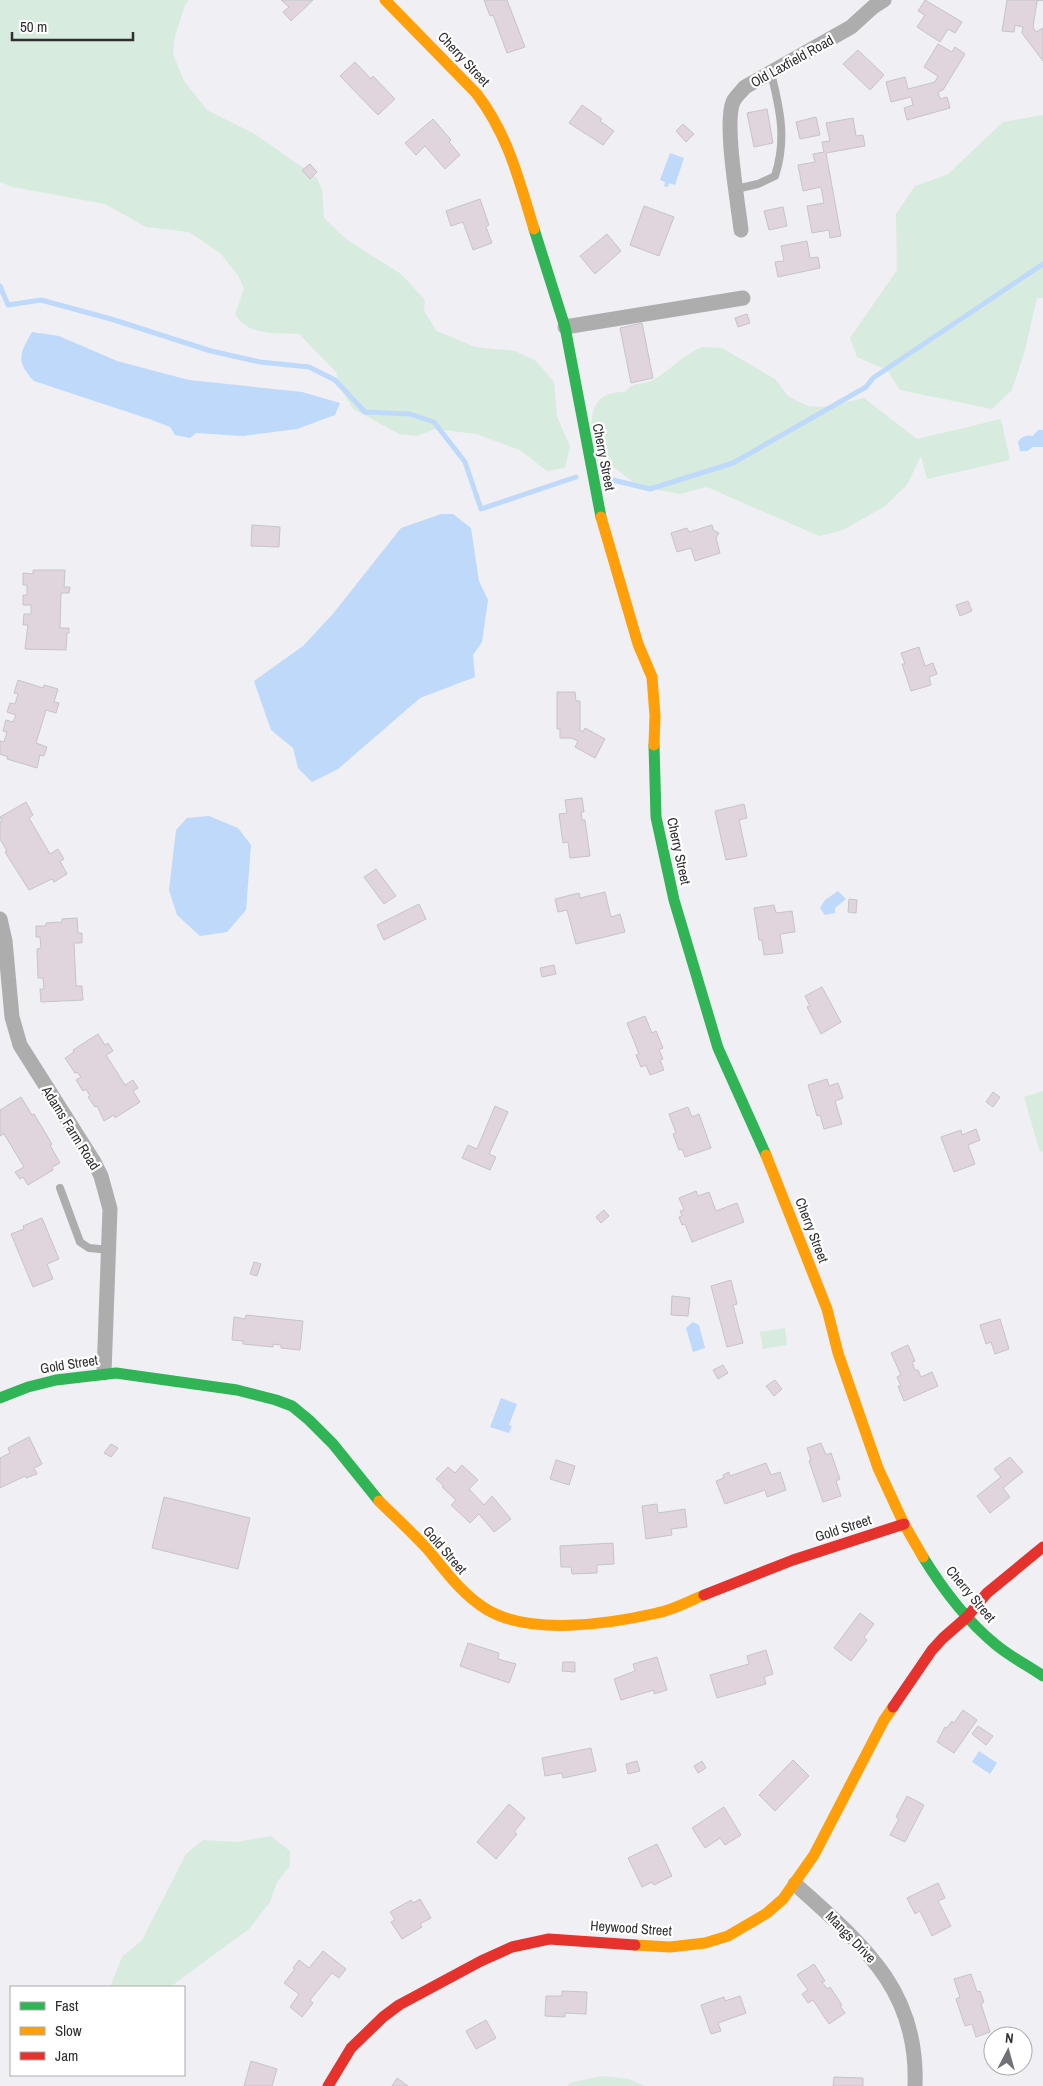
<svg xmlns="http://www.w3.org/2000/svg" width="1043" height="2086" viewBox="0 0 1043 2086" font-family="'Archivo Narrow',sans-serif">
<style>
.green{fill:#d7ecde}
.water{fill:#bfd9fa}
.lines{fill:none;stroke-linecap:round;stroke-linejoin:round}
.stream{stroke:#bfd9fa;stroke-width:5}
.building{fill:#e0d5dd;stroke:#c6c4c7}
.lane{stroke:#aeadad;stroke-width:8}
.street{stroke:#aeadad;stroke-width:15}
.fast{stroke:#30b455;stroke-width:11}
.slow{stroke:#ff9f0a;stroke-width:11}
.jam{stroke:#e5322d;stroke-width:11}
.labels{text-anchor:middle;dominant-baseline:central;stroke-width:4.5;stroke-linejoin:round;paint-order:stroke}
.street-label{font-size:14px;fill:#2f2f32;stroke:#fff}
</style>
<rect width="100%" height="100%" fill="#efeff4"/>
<g class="green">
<path d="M0,0h189l-4,5 -10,31 -2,18 11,27 23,29 48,24 61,43 6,12 2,29 22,21 55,35 24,26 -1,11 13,20 38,16 40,4 21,10 18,21 3,35 13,29 -5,22 -18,3 -27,-21 -44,-16 -41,-5 -18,7 -18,-2 -46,-25 -12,-20 -5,-17 -37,-38c-23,-1 -52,2 -64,-20l9,-25 -6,-14 -18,-22 -31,-21 -43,-5 -41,-23 -92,-17 -13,-5z"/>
<path d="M1043,115v183h-6l-12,52 -13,40 -20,19 -92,-19 -13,-20 -30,-13 -7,-19 47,-68 -1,-56 19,-28 33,-12 55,-52z"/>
<path d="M702,347l20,1 53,31 14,18 19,9 16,1 40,-9 53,41 84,-20 9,41 -83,19 -6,-23 -14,29 -22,21 -42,24 -24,6 -112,-49 -27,7 -42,-8 -31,-24 -16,-17c1,-29 -3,-53 34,-53 10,-12 17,-6 28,-12 18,-10 29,-25 49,-33z"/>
<path d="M1043,1091v60l-3,1 -16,-55z"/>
<path d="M785,1328l2,17 -24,4 -3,-17z"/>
<path d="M271,1836l19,15v15l-13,16 -7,20 -21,27 -79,58h-60l12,-30 20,-17 44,-86 17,-14 33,2z"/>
<path d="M602,2076l27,3 16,7h-77l1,-3z"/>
</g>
<g class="water">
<path d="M670,153l14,5 -9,27 -6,-2 -1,4 -4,-1 1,-4 -5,-2z"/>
<path d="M32,332l27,4 58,25 72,19 113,12 38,11 -5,12 -38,14 -54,7 -47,-3 -6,5 -15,-3 -5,-8 -18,-7 -118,-39c-18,-19 -15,-27 -2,-49z"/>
<path d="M1038,430h5v17h-10l-6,4h-7l-2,-9c4,-6 8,-7 15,-6z"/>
<path d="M441,514h12l18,14 8,53 9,19 -6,42 -9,13 2,22 -55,21 -82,71 -26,13 -14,-14 -5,-20 -22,-18 -17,-49 49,-35 29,-31 69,-87z"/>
<path d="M209,816l29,12 13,17 -5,65 -19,22 -27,4 -23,-21 -8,-25 7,-60 11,-12z"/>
<path d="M838,891l8,8 -11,9v5l-10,2 -5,-7 5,-8z"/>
<path d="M693,1322l6,3 6,23 -12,4 -7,-24z"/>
<path d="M501,1398l16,6 -8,21 3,1 -3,7 -19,-6z"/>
<path d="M979,1751l18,12 -7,11 -18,-12z"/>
</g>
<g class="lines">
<g class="stream">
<path d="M0,286l8,19 33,-5 70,19 100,32 49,11 49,5 26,13 30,32 45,2 24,8 31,40 16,47 95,-32"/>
<path d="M613,480l37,9 83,-26 133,-76 7,-9 170,-114"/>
</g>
</g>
<g class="building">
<path d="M281,0h32l-22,21 -8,-9 6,-5z"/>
<path d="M484,0h23l18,47 -18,6 -14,-38 -3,1z"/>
<path d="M925,0l37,22 -7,11 -7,-4 -8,13 -23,-15 8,-12 -7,-4z"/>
<path d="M1007,0h36l-6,1 -4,26 3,5 7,-4v33l-21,-28 1,-6 -8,-2 -1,7 -12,-1z"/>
<path d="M938,44l14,8 3,-5 10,7 -22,36 -5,2 2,7 7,-2 3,11 -43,12 -3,-12 9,-3 -2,-8 -20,5 -5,-20 19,-5 3,12 27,-7 3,-6 -14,-9z"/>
<path d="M858,50l26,25 -14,15 -27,-26z"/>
<path d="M355,62l16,17 2,-3 22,23 -17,16 -38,-39z"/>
<path d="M582,105l20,14 -2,2 14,10 -11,14 -34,-22z"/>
<path d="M767,109l6,34 -19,4 -7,-34z"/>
<path d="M816,117l4,18 -20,4 -4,-17z"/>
<path d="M853,118l3,18 7,-1 2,11 -39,7 15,83 -11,2 -1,-8 -17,3 -5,-27 17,-3 -3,-16 -18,4 -5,-26 17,-3 -2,-8 11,-2 -2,-10 8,-1 -4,-18z"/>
<path d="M433,119l18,21 -2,2 11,13 -15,14 -20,-23 -9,9 -11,-12z"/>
<path d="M683,124l11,10 -8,8 -10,-11z"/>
<path d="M310,164l7,8 -7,7 -8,-9z"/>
<path d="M480,199l9,26 -3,2 6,16 -19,7 -10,-28 -12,4 -5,-15z"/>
<path d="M644,206l30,11 -15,39 -29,-11z"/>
<path d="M783,207l4,19 -18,4 -5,-19z"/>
<path d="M607,234l14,17 -26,23 -15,-18z"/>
<path d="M807,241l3,17 8,-1 2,11 -42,9 -3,-15 9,-1 -3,-15z"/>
<path d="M747,314l3,9 -12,4 -3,-9z"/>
<path d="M642,323l11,55 -22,5 -11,-55z"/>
<path d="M252,525l28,2 -1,20 -28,-1z"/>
<path d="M712,525l1,5 6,3 -3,5 4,15 -25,8 -4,-13 -14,4 -6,-19 16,-5 2,4z"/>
<path d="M33,570h32l-1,17h6l-1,6h-8l-1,35h9v5h-2l-1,17 -41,-1 3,-24h-5l1,-11h7v-9h-8v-10h4v-10h-4v-12l10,1z"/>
<path d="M968,601l4,10 -12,5 -4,-11z"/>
<path d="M919,647l6,19 8,-3 4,11 -8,3 2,8 -20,6 -9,-27h3l-4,-11z"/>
<path d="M18,680l25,8 1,-3 14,4 -4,13 5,1 -3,10 -10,-3 -10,33 11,4 -3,9 -4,-1 -3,13 -30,-9 1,-2 -8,-3v-13l4,1 3,-10 -4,-1 3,-11 7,2 3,-7 -9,-3 3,-9 5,1 3,-10 -4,-1z"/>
<path d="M557,692h18l1,9h4v29l3,2 2,-4 20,11 -10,19 -20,-11 3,-6 -7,-3h-11v-9h-3z"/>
<path d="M582,798l2,14h-3l1,8h3l5,36 -20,2 -2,-16 -5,1 -4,-29 8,-1 -2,-13z"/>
<path d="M26,802l7,13 -4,3 21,36 8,-5 6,10 -4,2 7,13 -13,8 -2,-3 -23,11 -24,-38 2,-1 -7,-12v-17l2,-1 -2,-4z"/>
<path d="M744,804l3,14 -8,2 8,36 -21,4 -11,-49z"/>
<path d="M376,869l20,27 -12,8 -20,-27z"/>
<path d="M605,892l6,25 9,-3 5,18 -49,12 -9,-34 -9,2 -3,-13 24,-6 1,5z"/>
<path d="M849,899l8,1 -1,13 -8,-1z"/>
<path d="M419,904l7,15 -42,21 -7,-15z"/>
<path d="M774,905l2,8 16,-2 3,21 -15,2 3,19 -19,2 -2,-15h-3l-5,-32z"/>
<path d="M77,918l1,15h4v10h-8l2,43h6l1,14 -42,2 -1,-13h4l-1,-11h-5l-1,-29 4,-1 -1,-11h-4v-11h10v-3l16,-1v-3z"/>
<path d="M554,965l2,9 -14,3 -2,-9z"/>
<path d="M822,987l19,35 -20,12 -14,-27 3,-1 -5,-10z"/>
<path d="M645,1016l7,17 4,-2 7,17 -4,2 4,9 -3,1 4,10 -14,5 -4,-10 -5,2 -5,-12 3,-1 -12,-31z"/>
<path d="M98,1034l7,11 3,-2 5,8 -7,4 19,30 8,-5 5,8 -5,3 7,11 -25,16 -1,-3 -10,6 -7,-15 -2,1 -7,-10 2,-1 -4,-7 -3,2 -7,-11 5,-3 -4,-5 -2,1 -10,-15 9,-6 -1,-2z"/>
<path d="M827,1079l2,7 9,-3 5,15 -8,3 7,23 -18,5 -4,-14 -3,1 -9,-31z"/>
<path d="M993,1092l7,5 -7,10 -7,-5z"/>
<path d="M21,1097l11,18 2,-1 18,30 -2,1 10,18 -8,4 1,3 -25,15 -5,-8 -3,2 -5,-7 9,-5 -20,-33 -4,2v-26z"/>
<path d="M495,1106l13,6 -19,42 7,3 -6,13 -28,-12 6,-13 9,4z"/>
<path d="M688,1107l4,10 7,-3 12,34 -26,9 -3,-8 -3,1 -6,-16 3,-1 -7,-19z"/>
<path d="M976,1129l4,11 -12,5 7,19 -21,8 -13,-35 20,-7 1,5z"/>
<path d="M696,1191l2,5 11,-4 7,19 21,-8 7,19 -52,20 -7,-18 -3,1 -3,-8 3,-1 -2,-5 4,-1 -5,-12z"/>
<path d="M604,1210l5,6 -8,7 -5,-6z"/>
<path d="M42,1218l17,41 -12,5 6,15 -20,8 -22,-53 13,-5 -1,-3z"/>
<path d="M254,1262l7,2 -4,12 -7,-2z"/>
<path d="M731,1280l6,24 -4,1 10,38 -16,4 -16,-61z"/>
<path d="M672,1296l18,2 -2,18 -17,-1z"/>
<path d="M246,1315l57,6 -3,29 -19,-2v-3l-8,-1v3l-30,-3v-3l-11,-1 2,-23 11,2z"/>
<path d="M1000,1319l9,30 -14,5 -4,-12 -5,2 -6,-19z"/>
<path d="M908,1345l7,16 -3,1 3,8h3l3,7 11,-5 6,14 -34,15 -6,-15h3l-4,-9 4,-2 -10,-22z"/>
<path d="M723,1365l5,8 -10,6 -5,-9z"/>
<path d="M775,1380l7,9 -8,7 -8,-10z"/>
<path d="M29,1437l13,27 -8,4 3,6 -11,4 -1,-2 -25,12v-30l10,-5 -2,-5z"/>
<path d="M821,1443l5,12 5,-2 9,26 -4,2 5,15 -18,6 -14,-41 2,-1 -4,-12z"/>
<path d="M111,1444l7,4 -7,9 -7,-4z"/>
<path d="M1010,1457l13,15 -20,16 7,9 -20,16 -13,-17 24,-19 -7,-8z"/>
<path d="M556,1460l19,6 -6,19 -19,-6z"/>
<path d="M766,1463l5,12 9,-3 6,18 -19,7 -2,-7 -40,14 -9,-23 8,-3 -1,-3 6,-3 1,4z"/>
<path d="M462,1465l16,15 -9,9 15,16 8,-9 19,23 -17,13 -15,-18 -9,9 -19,-18 5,-5 -14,-13 2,-1 -8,-7 12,-12 7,6z"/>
<path d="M164,1497l86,21 -12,51 -86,-21z"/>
<path d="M657,1504l1,9 27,-4 2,18 -16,2 1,6 -26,4 -4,-33z"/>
<path d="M613,1543l1,21 -17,1v8l-25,1 -1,-7h-10l-1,-21z"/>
<path d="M860,1613l14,11 -10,13 3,3 -16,21 -17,-13z"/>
<path d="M468,1643l31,10 -1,6 18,5 -7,19 -49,-17z"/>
<path d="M766,1650l7,24 -9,3 2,7 -49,14 -7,-23 39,-11 -2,-8z"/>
<path d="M657,1657l10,33 -13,4v-4l-33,10 -7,-21 21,-8 -2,-7z"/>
<path d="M563,1662h12v10l-13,-1z"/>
<path d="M963,1710l14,10 -23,33 -17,-11 8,-15 2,1 5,-7 2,2z"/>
<path d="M978,1726l15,10 -7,9 -14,-11z"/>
<path d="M591,1748l5,23 -33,7 -1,-5 -17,3 -3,-18z"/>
<path d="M793,1760l16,16 -34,35 -16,-16z"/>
<path d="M637,1761l3,10 -12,3 -2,-10z"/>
<path d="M702,1761l4,7 -8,5 -4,-7z"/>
<path d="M907,1796l17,9 -19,37 -15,-7 9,-16 -3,-2z"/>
<path d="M509,1804l16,14 -11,14 3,2 -21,25 -19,-17z"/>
<path d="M724,1807l17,28 -16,10 -5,-7 -15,10 -13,-20z"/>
<path d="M657,1844l15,32 -18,9 -2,-3 -10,5 -14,-29z"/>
<path d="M938,1883l7,15 -7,3 13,25 -19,10 -12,-25 -5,3 -8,-16z"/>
<path d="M420,1899l11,19 -11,6 2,3 -20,12 -11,-17 4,-2 -5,-8 21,-12 2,3z"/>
<path d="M323,1951l23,18 -7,9 -7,-5 -22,27 3,3 -11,14 -12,-10 9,-13 -15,-11 11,-14 -2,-1 6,-8 10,8z"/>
<path d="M814,1964l11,17 -3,1 5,7 3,-2 12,18 -2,1 5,7 -16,11 -16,-24 -5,3 -6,-9 6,-4 -11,-15z"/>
<path d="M971,1974l6,18 3,-1 4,11 -3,2 9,28 -14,5 -4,-13 -7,2 -9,-27 4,-2 -6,-18z"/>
<path d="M562,1991l25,1 -1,22 -21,-1v4l-20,-1 1,-20h16z"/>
<path d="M740,1996l6,17 -28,10 3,8 -10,3 -10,-29 23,-8 1,4z"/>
<path d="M486,2020l10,18 -20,11 -10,-18z"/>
<path d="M251,2061l26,8 -5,17h-28z"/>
<path d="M834,2077l29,1v8h-30z"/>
<path d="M397,2078l11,8h-16z"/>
</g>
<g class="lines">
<g class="lane">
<path d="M736,189l22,-5 17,-8c12,-37 5,-67 -4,-103"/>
<path d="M60,1188l20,54 9,6 21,2"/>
</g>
<g class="street">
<path d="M741,230c-3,-27 -17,-106 -8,-128 2,-5 8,-10 12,-15l106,-60 22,-20 11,-7"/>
<path d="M565,327l178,-29"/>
<path d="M0,919l5,22 7,76 8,28 74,117 7,14 9,33 -6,164"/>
<path d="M795,1884c65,59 124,104 120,202"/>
</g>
<g class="fast">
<path d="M534,229l31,98 36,190"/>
<path d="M654,745l2,72 18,83 44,148 48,107"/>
<path d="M0,1398l28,-11 28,-7 60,-7 121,17 39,10 16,6 17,14 24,24 46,57"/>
<path d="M923,1557c19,31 43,63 72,87 14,12 32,21 48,32"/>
</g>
<g class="slow">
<path d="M385,0l91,93c32,41 43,87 58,136"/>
<path d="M601,517l37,127 14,33 3,39 -1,29"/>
<path d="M766,1155l61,154 11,44 40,115 26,56 19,33"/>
<path d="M379,1501c17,17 35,33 51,51 17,21 32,42 56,57 44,27 123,15 171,4 16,-3 32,-12 47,-18"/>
<path d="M635,1945l35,2 35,-4 23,-7 39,-23 16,-14 31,-44 70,-135 9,-13"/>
</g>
<g class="jam">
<path d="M704,1595l89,-35 111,-36"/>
<path d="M893,1707l39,-57 11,-12 24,-21 20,-24 56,-46"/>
<path d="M328,2086l23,-38 32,-31 16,-12 82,-44 31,-14 37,-8 86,6"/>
</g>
</g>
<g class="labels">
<g class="street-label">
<text transform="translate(464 59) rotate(47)">Cherry Street</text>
<text transform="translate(792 61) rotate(-29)">Old Laxfield Road</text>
<text transform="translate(604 457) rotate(79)">Cherry Street</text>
<text transform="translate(679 851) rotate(78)">Cherry Street</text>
<text transform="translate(71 1128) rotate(58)">Adams Farm Road</text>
<text transform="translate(812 1230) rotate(69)">Cherry Street</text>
<text transform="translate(69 1364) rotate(-9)">Gold Street</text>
<text transform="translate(843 1528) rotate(-18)">Gold Street</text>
<text transform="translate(445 1550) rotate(49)">Gold Street</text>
<text transform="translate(971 1594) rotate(50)">Cherry Street</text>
<text transform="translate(631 1928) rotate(4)">Heywood Street</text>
<text transform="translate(851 1937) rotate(46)">Mangs Drive</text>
</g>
</g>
<rect x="10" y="1986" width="175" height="90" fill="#ffffff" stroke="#acacad"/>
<rect x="20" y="2002" width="25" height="8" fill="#30b455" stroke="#acacad"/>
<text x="55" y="2011" font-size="15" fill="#2f2f32">Fast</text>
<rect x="20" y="2027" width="25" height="8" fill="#ff9f0a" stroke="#acacad"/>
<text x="55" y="2036" font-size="15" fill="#2f2f32">Slow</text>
<rect x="20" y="2052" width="25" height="8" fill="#e5322d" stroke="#acacad"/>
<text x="55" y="2061" font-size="15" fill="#2f2f32">Jam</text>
<g transform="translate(1008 2051) rotate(6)"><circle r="24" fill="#ffffff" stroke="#acacad"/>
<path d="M0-4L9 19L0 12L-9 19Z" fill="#727276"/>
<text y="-8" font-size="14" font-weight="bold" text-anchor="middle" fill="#2f2f32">N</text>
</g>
<path d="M12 32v8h121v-8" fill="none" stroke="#2f2f32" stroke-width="2.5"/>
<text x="20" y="32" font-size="15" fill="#2f2f32" stroke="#ffffff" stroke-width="4" paint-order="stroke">50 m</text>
</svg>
